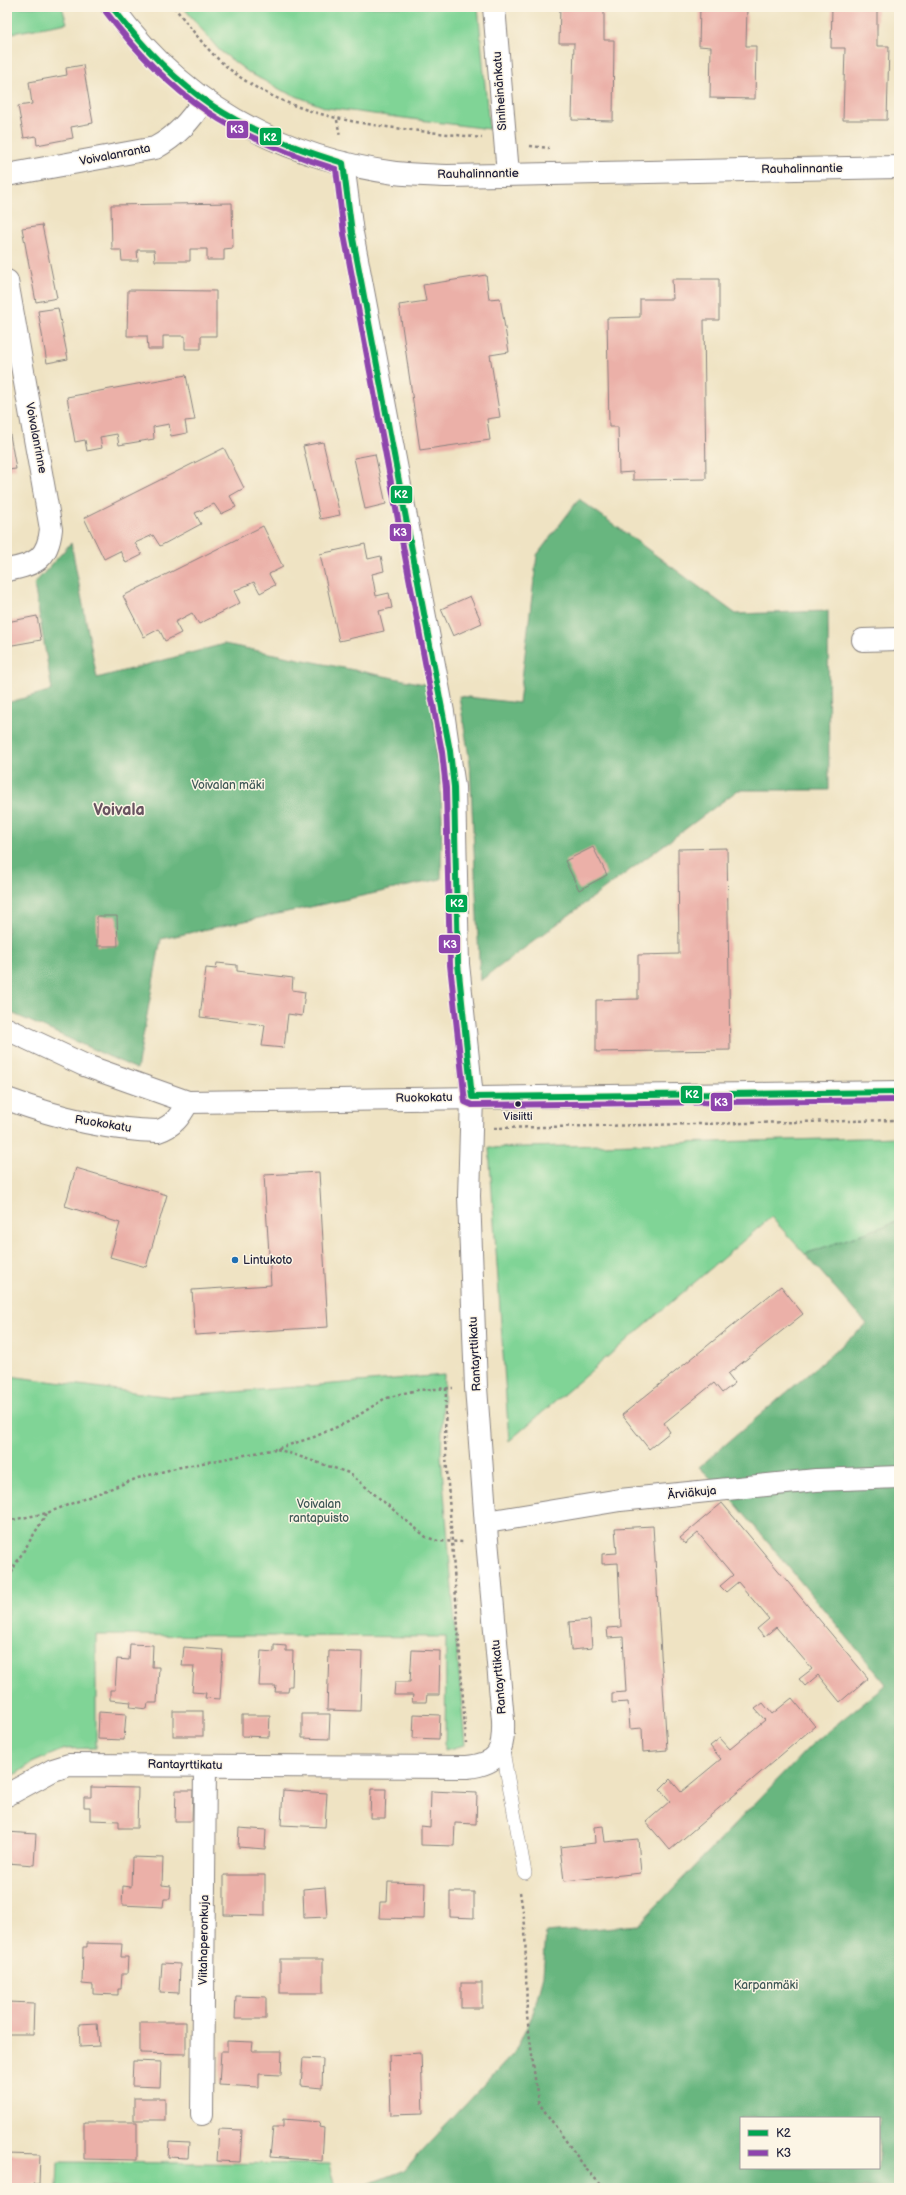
<svg xmlns="http://www.w3.org/2000/svg" width="906" height="2195" viewBox="0 0 906 2195" font-family="'Balsamiq Sans',sans-serif">
<style>
.green{fill:#80d496;stroke:#517b68}
.forest{fill:#68b67f;stroke:#456c5d;fill-rule:evenodd}
.building{fill:#ebb0a8}
.lines{fill:none;stroke-linecap:round;stroke-linejoin:round}
.service-casing{stroke:#88827f;stroke-width:14}
.minor-casing{stroke:#88827f;stroke-width:24}
.tertiary-casing{stroke:#88827f;stroke-width:24}
.path{stroke:#88827f;stroke-width:2.5;stroke-dasharray:3 3;stroke-linecap:butt}
.service{stroke:#fff;stroke-width:13}
.minor{stroke:#fff;stroke-width:22}
.tertiary{stroke:#fff;stroke-width:22}
.bus-1-casing{stroke:#fcf5e5;stroke-width:9}
.bus-2-casing{stroke:#fcf5e5;stroke-width:9}
.bus-1{stroke:#00a651;stroke-width:6}
.bus-2{stroke:#8e44ad;stroke-width:6}
.bus-dot{fill:#22223b;stroke:#fcf5e5;stroke-width:1.5}
.poi-dot{fill:#1f6fb2;stroke:#fcf5e5;stroke-width:1.5}
.labels{text-anchor:middle;dominant-baseline:central;stroke-width:3;stroke-linejoin:round;paint-order:stroke}
.bus-label{font-size:11px;fill:#22223b;stroke:#fcf5e5}
.street-label{font-size:12px;fill:#22223b;stroke:#fcf5e5}
.park-label{font-size:12px;fill:#3e5756;stroke:#fcf5e5}
.poi-label{font-size:12px;fill:#22223b;stroke:#fcf5e5;text-anchor:start}
.district-label{font-size:16px;font-weight:bold;fill:#685461;stroke:#fcf5e5}
.line-badge{stroke:#fcf5e5;stroke-width:1.5}
.badge-label{font-size:11px;text-anchor:middle;font-weight:bold;fill:#fff}
</style>
<rect width="100%" height="100%" fill="#fcf5e5"/>
<filter id="ink" filterUnits="userSpaceOnUse"><feTurbulence type="fractalNoise" baseFrequency=".025" numOctaves="2"/><feDisplacementMap in="SourceGraphic" scale="8" xChannelSelector="R" yChannelSelector="G"/><feConvolveMatrix kernelMatrix="1 2 1 2 8 2 1 2 1" color-interpolation-filters="sRGB"/></filter>
<filter id="wash" filterUnits="userSpaceOnUse"><feTurbulence type="fractalNoise" baseFrequency=".012" numOctaves="4" result="noise"/><feDisplacementMap in="SourceGraphic" scale="16" xChannelSelector="R" yChannelSelector="G"/><feGaussianBlur stdDeviation="0.9" result="paint"/><feColorMatrix in="noise" values="0 0 0 0 0 0 0 0 0 0 0 0 0 0 0 0 0 1.4 0 .05"/><feComposite in="paint" operator="in"/></filter>
<g filter="url(#wash)">
<rect width="100%" height="100%" fill="#efe3c3"/>
<g class="green">
<path d="M7,7h55l5,16 -60,11z"/>
<path d="M183,7h295l11,122 -162,-21 -44,-17 -35,-19 -29,-22z"/>
<path d="M899,1137v84l-94,33 -34,-37 -262,224 -20,-293z"/>
<path d="M444,1375l-3,81 24,289 -20,5 1,-113 -350,-2v113l-32,1 -32,14 -25,17v-400l2,-4 163,21z"/>
<path d="M58,2162l271,2 6,24h-278z"/>
</g>
<g class="forest">
<path d="M579,499l157,115 92,-3 1,179h-91l-258,191 -10,-218 -11,-67 60,7 18,-148z"/>
<path d="M71,543l26,135 127,-34 205,41 10,70 3,63 -1,61 -280,60 -24,130 -130,-58v-308l45,-13 -18,-106z"/>
<path d="M899,1221v967h-541l46,-18 110,-117 19,-40 10,-38 3,-42 92,-8 173,-180 75,-61 -157,-188 -30,-29 168,-143 -62,-70zM741,2118h138v50h-138z"/>
</g>
<g id="blocks">
<g class="building">
<path d="M560,7h44v33h10l-1,81 -41,-1 2,-77h-15z"/>
<path d="M700,7h47l-1,39h10l-1,53 -45,-1 1,-51 -12,-1z"/>
<path d="M832,7h45v39h12l-2,74h-44l2,-72h-14z"/>
<path d="M83,65l10,58 -22,4 2,11 -36,7 -1,-9 -12,2 -6,-32 14,-2 -3,-22 38,-7 -1,-7z"/>
<path d="M232,203l1,45 -9,1v11h-17v-11h-17v12h-35l-1,-11h-17l1,11h-16l-1,-11h-9l-1,-45z"/>
<path d="M42,225l15,73 -21,4 -14,-74z"/>
<path d="M486,275l3,24 11,-1 9,54 -19,3 10,62 -13,2 3,21 -70,10 -21,-145 27,-4 -3,-16z"/>
<path d="M672,279h47v41h-15l2,159 -73,1v-8l-14,1 -1,-46h-9l-2,-109 33,-1v-18h33z"/>
<path d="M128,290l88,1v45h-15v13h-16v-13h-22v13h-15l-1,-13h-20z"/>
<path d="M58,308l10,51 -21,4 -9,-52z"/>
<path d="M186,375l9,45 -10,1 2,12 -16,3 -2,-12 -16,3 1,12 -35,6 -2,-11 -17,3 2,11 -15,3 -2,-11 -10,2 -8,-45z"/>
<path d="M7,429h2l7,40 -9,1z"/>
<path d="M323,442l17,73 -20,4 -17,-73z"/>
<path d="M224,448l20,40 -14,8 6,11 -15,7 -7,-10 -19,9 6,11 -41,22 -7,-11 -18,8 7,12 -16,8 -6,-12 -16,8 -20,-41z"/>
<path d="M375,454l11,50 -21,5 -11,-51z"/>
<path d="M263,526l20,41 -14,7 6,11 -15,8 -6,-11 -20,9 6,12 -41,21 -7,-11 -17,9 6,11 -16,8 -6,-12 -15,8 -21,-41z"/>
<path d="M365,544l3,15 13,-3 3,15 -12,3 4,22 13,-3 3,15 -13,3 5,20 -45,10 -19,-87z"/>
<path d="M470,596l12,27 -29,13 -12,-27z"/>
<path d="M37,616l4,24 -34,6v-24z"/>
<path d="M593,847l14,28 -28,15 -14,-29z"/>
<path d="M727,848l3,202 -134,2v-52l42,-1v-44l41,-1 -1,-105z"/>
<path d="M97,916h20l1,30h-21z"/>
<path d="M217,963l20,2v6l56,7 -1,12 13,2 -3,24 -14,-2 -4,34 -22,-2 3,-21 -65,-8 6,-49 10,1z"/>
<path d="M76,1168l91,27 -21,72 -36,-10 10,-34 -55,-17z"/>
<path d="M319,1172l9,155 -133,8 -3,-45 79,-5 -7,-110z"/>
<path d="M781,1286l22,28 -75,60 7,9 -13,10 -8,-10 -50,40 6,9 -21,17 -27,-34z"/>
<path d="M722,1503l146,175 -28,24 -22,-27 -13,11 -6,-7 13,-10 -36,-42 -12,10 -7,-8 12,-10 -31,-37 -12,10 -6,-6 13,-11 -35,-42 -13,11 -5,-6z"/>
<path d="M653,1526l14,224 -24,2 -1,-24 -12,1 -2,-27 -16,1v-10l14,-1 -3,-55 -15,1 -1,-10 14,-1 -3,-64 -16,1v-10l15,-1 -2,-25z"/>
<path d="M590,1620l2,28 -21,2 -2,-28z"/>
<path d="M130,1644l23,1 -1,22h7l-2,36h-9l-1,6 -17,-2 1,-5 -21,-2v-10h5l2,-31 12,1z"/>
<path d="M274,1645l12,1v5h7l-1,35h-3l-1,6h-13l1,-6h-17l2,-35 13,1z"/>
<path d="M184,1647l39,3 -3,49 -15,-1 1,-5 -14,-1 2,-26h-12z"/>
<path d="M412,1650l28,1 -1,44h-12l-1,7h-14l1,-7h-19l1,-13h15z"/>
<path d="M329,1651l33,1 -2,59 -33,-1z"/>
<path d="M792,1698l23,28 -145,124 -24,-28 24,-21 -10,-12 10,-10 11,13 40,-33 -11,-13 10,-8 10,11 35,-29 -10,-11 8,-6 9,11z"/>
<rect x="173" y="1711" width="30" height="25"/>
<path d="M99,1712l27,2 -2,26 -26,-1z"/>
<path d="M302,1714h28l-1,25 -27,-1z"/>
<path d="M414,1714l26,1 -1,24 -26,-1z"/>
<path d="M242,1715h28l-1,22 -27,-1z"/>
<path d="M91,1787l47,1 -1,40h-18v-7l-29,-1v-13h-6v-10h7z"/>
<path d="M371,1789h15l-1,29h-15z"/>
<path d="M176,1790h17l-1,31h-17z"/>
<path d="M283,1790l44,3 -2,34 -44,-2z"/>
<path d="M431,1791l46,2 -1,31 -21,-1 -1,23 -33,-1v-19l9,1z"/>
<path d="M603,1826l2,16 33,-3 3,34 -77,8 -4,-34 35,-4 -1,-16z"/>
<path d="M239,1828l27,2 -1,19 -27,-2z"/>
<path d="M7,1832l29,2 -2,31 -27,-2z"/>
<path d="M132,1857l31,1 -1,27 9,1 -1,13h-6l-1,8 -41,-2 1,-19 8,1z"/>
<path d="M224,1875h41v41l-41,-1z"/>
<path d="M388,1882l37,1 -1,36 -45,-1 1,-16h7z"/>
<path d="M325,1887l2,30 -23,1 -1,-29z"/>
<path d="M450,1892h24v26l-24,-1z"/>
<path d="M87,1943l35,1 -1,13h7l-1,17h-5l-1,15h-3v6l-25,-1v-9l-11,-1 1,-37h4z"/>
<rect x="280" y="1959" width="43" height="34"/>
<path d="M162,1963l18,1 -1,29 -19,-1z"/>
<rect x="461" y="1983" width="21" height="25"/>
<path d="M236,1996l30,1v22h-31z"/>
<path d="M7,2002l27,1 -1,31h-26z"/>
<path d="M140,2022h46v32l-46,-1z"/>
<path d="M97,2023l2,23 -19,1 -1,-23z"/>
<path d="M227,2041l26,1 -1,9h30l-1,24 -22,-1v13l-40,-2 2,-34h6z"/>
<path d="M421,2053l2,61 -32,1 -2,-60z"/>
<path d="M303,2058l20,1 -1,29 -21,-2z"/>
<path d="M133,2061l28,1 -1,25 -28,-1z"/>
<rect x="134" y="2098" width="31" height="22"/>
<path d="M283,2119l37,3 -1,5 5,1 -2,33 -52,-4 3,-30h10z"/>
<path d="M84,2122h53v38l-53,-1z"/>
<path d="M219,2129l23,1 -2,32 -23,-1z"/>
<path d="M169,2142l20,1 -1,15 -20,-1z"/>
<path d="M7,2154l33,1 -1,29h-5v4h-27z"/>
</g>
</g>
</g>
<g filter="url(#ink)">
<use href="#blocks" fill-opacity="0" stroke="#88827f" stroke-width="1"/>
<g class="lines">
<g class="service-casing">
<path id="service" d="M502,1746l23,127"/>
</g>
<g class="minor-casing">
<g id="minor">
<path d="M494,7l14,167"/>
<path d="M7,175l148,-27c22,-12 35,-27 49,-48"/>
<path d="M7,281l44,248c-3,30 -16,36 -44,41"/>
<path d="M863,640l36,-1"/>
<path d="M7,1029l77,36 104,37 711,-10"/>
<path d="M7,1099c49,18 98,31 151,32 16,-5 22,-15 30,-29"/>
<path d="M487,1522l133,-22 196,-20 83,-3"/>
<path d="M7,1795l46,-25 16,-5 398,2c32,-3 37,-16 36,-47l-16,-180 -11,-153 -7,-191 3,-99 -14,-133 -4,-177 -11,-75 -91,-479 -9,-70"/>
<path d="M202,2114l3,-348"/>
</g>
</g>
<g class="tertiary-casing">
<path id="tertiary" d="M112,7c70,96 166,150 283,166 17,2 35,2 52,3l452,-9"/>
</g>
<g class="path">
<path d="M174,7c14,17 27,36 43,51 71,68 172,68 265,80"/>
<path d="M337,120l3,17"/>
<path d="M530,146l19,2"/>
<path d="M494,1128l405,-8"/>
<path d="M446,1388l-1,53 21,302"/>
<path d="M277,1449l72,24 77,64 12,4 26,1"/>
<path d="M7,1521l40,-8 91,-35 38,-10 100,-19 38,-12 34,-15 36,-23 16,-5 17,-4 36,-2"/>
<path d="M7,1584l8,-19 32,-52"/>
<path d="M520,1892l5,33 2,91 11,86 49,68 17,18"/>
</g>
<use href="#service" class="service"/>
<use href="#minor" class="minor"/>
<use href="#tertiary" class="tertiary"/>
<g class="bus-1-casing">
<path id="bus-1" d="M112,7c68,89 125,124 231,156l9,70 98,518 4,36 4,177 14,133 427,-5"/>
</g>
<g class="bus-2-casing">
<path id="bus-2" d="M106,12c66,87 125,125 230,157l8,65 98,518 4,36 4,177 15,137 7,3 427,-5"/>
</g>
<use href="#bus-1" class="bus-1"/>
<use href="#bus-2" class="bus-2"/>
</g>
</g>
<circle class="bus-dot" cx="518" cy="1104" r="3.5"/>
<circle class="poi-dot" cx="235" cy="1260" r="4"/>
<g class="labels">
<g class="bus-label">
<text x="518" y="1116">Visiitti</text>
</g>
<g class="street-label">
<text transform="translate(500 91) rotate(-94)">Siniheinänkatu</text>
<text transform="translate(115 155) rotate(-11)">Voivalanranta</text>
<text transform="translate(802 169) rotate(-1)">Rauhalinnantie</text>
<text transform="translate(478 174) rotate(-1)">Rauhalinnantie</text>
<text transform="translate(36 438) rotate(79)">Voivalanrinne</text>
<text transform="translate(424 1098) rotate(-1)">Ruokokatu</text>
<text transform="translate(103 1124) rotate(9)">Ruokokatu</text>
<text transform="translate(475 1354) rotate(-93)">Rantayrttikatu</text>
<text transform="translate(692 1493) rotate(-6)">Ärviäkuja</text>
<text transform="translate(499 1677) rotate(-95)">Rantayrttikatu</text>
<text transform="translate(185 1765) rotate(1)">Rantayrttikatu</text>
<text transform="translate(204 1940) rotate(-89)">Viitahaperonkuja</text>
</g>
<g class="park-label">
<text x="228" y="785">Voivalan mäki</text>
<text x="319" y="1504">Voivalan<tspan x="319" dy="14">rantapuisto</tspan></text>
<text x="766" y="1985">Karpanmäki</text>
</g>
<g class="poi-label">
<text x="243" y="1260">Lintukoto</text>
</g>
<g class="district-label">
<text x="119" y="810">Voivala</text>
</g>
</g>
<g class="line-badge">
<rect x="226" y="120" width="23" height="19" rx="4" fill="#8e44ad"/>
<rect x="259" y="127" width="23" height="19" rx="4" fill="#00a651"/>
<rect x="390" y="485" width="23" height="19" rx="4" fill="#00a651"/>
<rect x="389" y="523" width="23" height="19" rx="4" fill="#8e44ad"/>
<rect x="445" y="894" width="23" height="19" rx="4" fill="#00a651"/>
<rect x="438" y="934" width="23" height="20" rx="4" fill="#8e44ad"/>
<rect x="680" y="1085" width="23" height="19" rx="4" fill="#00a651"/>
<rect x="710" y="1092" width="23" height="20" rx="4" fill="#8e44ad"/>
</g>
<g class="badge-label">
<text x="237" y="133">K3</text>
<text x="270" y="141">K2</text>
<text x="401" y="498">K2</text>
<text x="400" y="536">K3</text>
<text x="457" y="907">K2</text>
<text x="450" y="948">K3</text>
<text x="692" y="1098">K2</text>
<text x="721" y="1106">K3</text>
</g>
<rect width="906" height="2195" fill="none" stroke="#fcf5e5" stroke-width="24"/>
<rect x="740" y="2117" width="140" height="52" fill="#fcf5e5" stroke="#a5a1a1"/>
<rect x="748" y="2130" width="20" height="6" fill="#00a651" stroke="#a5a1a1"/>
<text x="776" y="2137" font-size="12" fill="#22223b">K2</text>
<rect x="748" y="2150" width="20" height="6" fill="#8e44ad" stroke="#a5a1a1"/>
<text x="776" y="2157" font-size="12" fill="#22223b">K3</text>
</svg>
